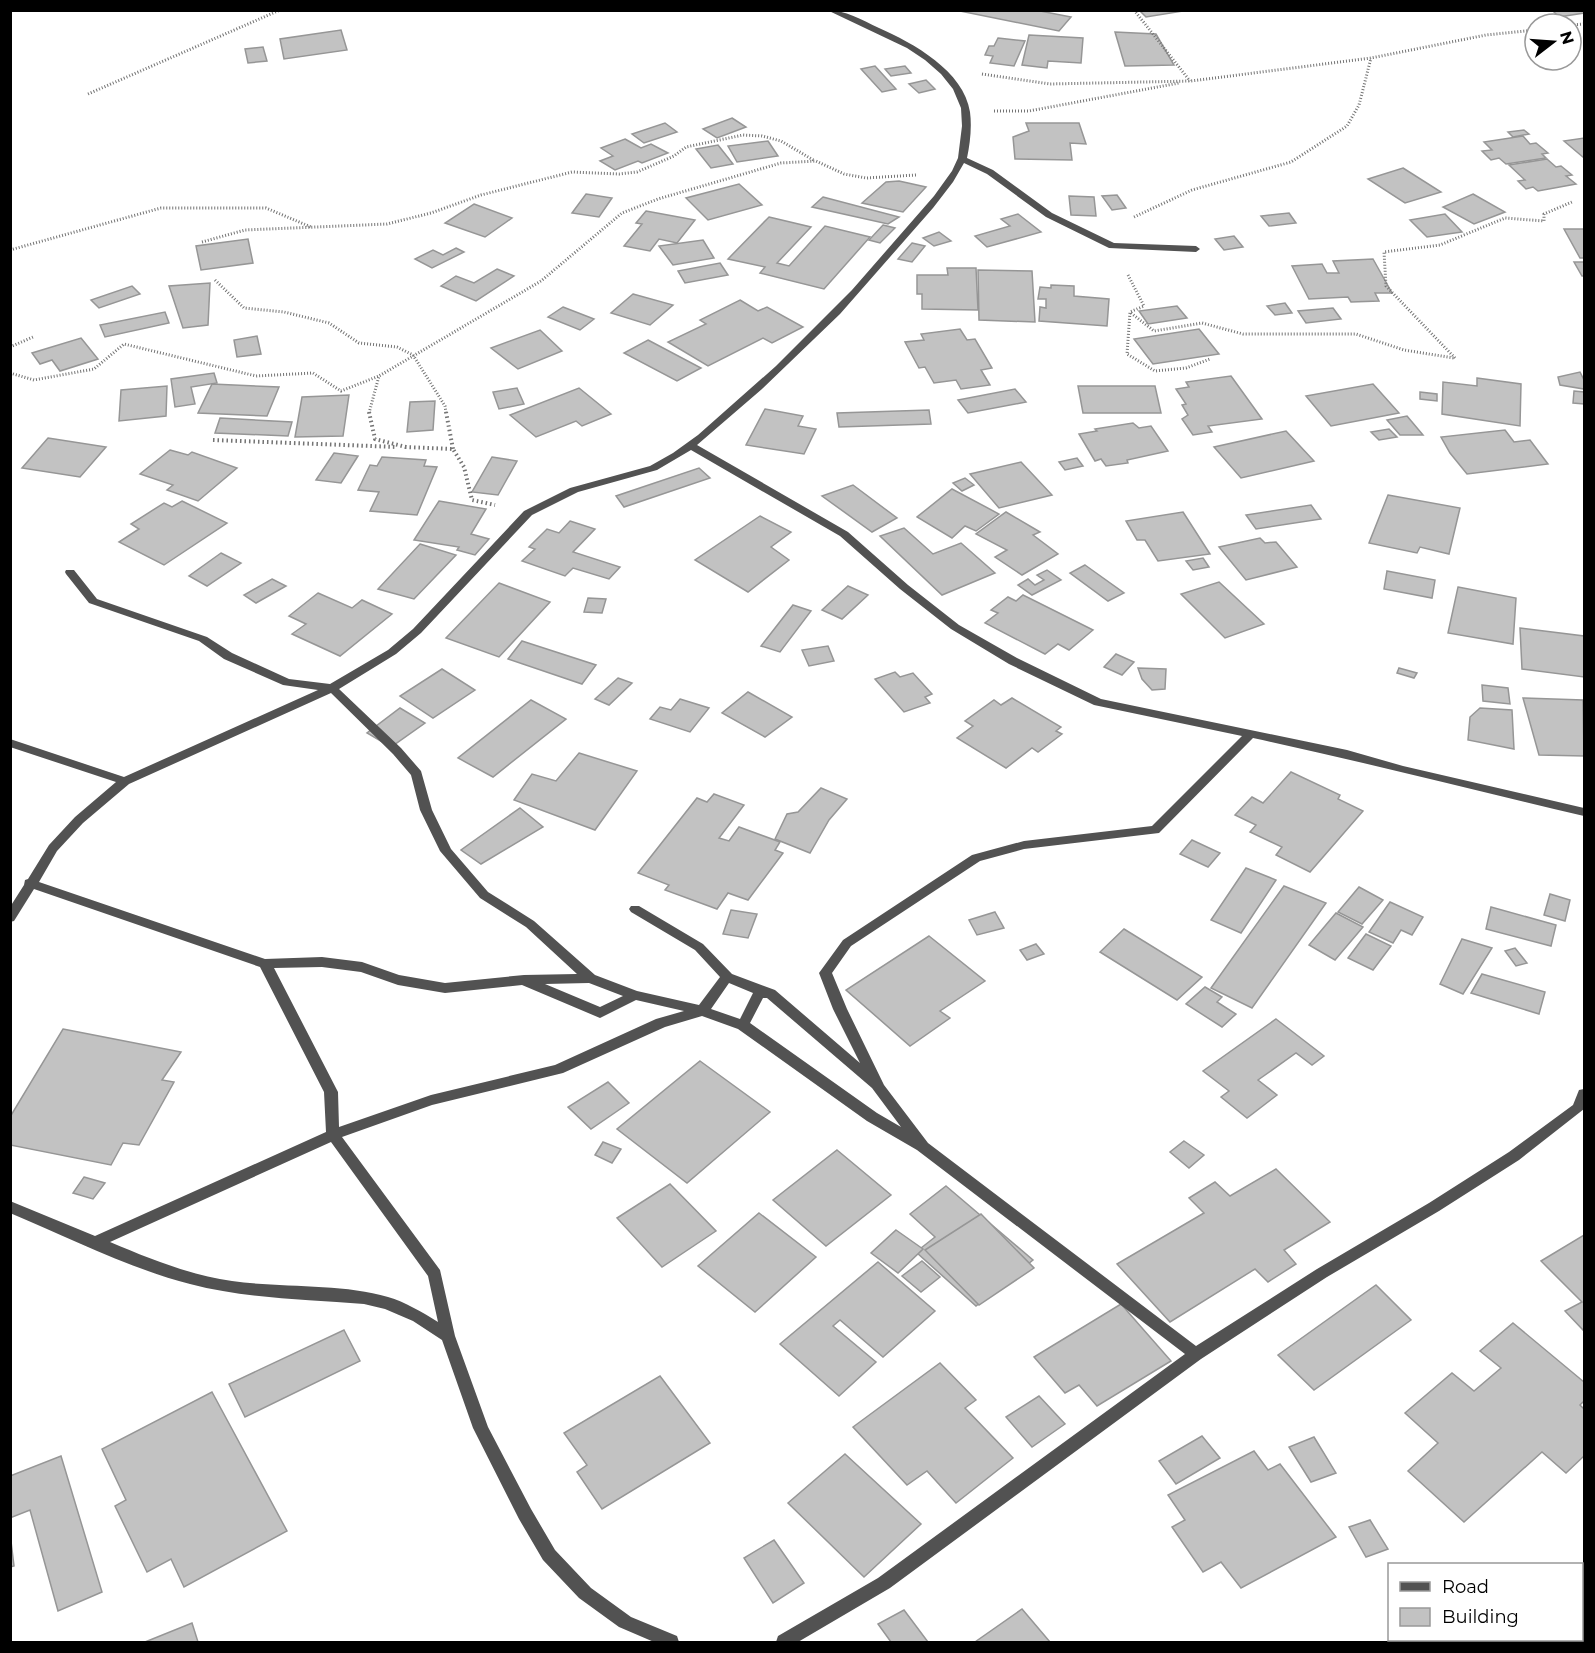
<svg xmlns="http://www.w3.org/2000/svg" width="1595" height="1653" viewBox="0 0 1595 1653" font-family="Montserrat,sans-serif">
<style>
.building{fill:#c2c2c2;stroke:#969696;stroke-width:1.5}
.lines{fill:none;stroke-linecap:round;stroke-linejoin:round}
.path-far1{stroke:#747474;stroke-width:3;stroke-dasharray:1 2;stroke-linecap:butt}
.path{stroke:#747474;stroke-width:4;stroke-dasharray:1.5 3;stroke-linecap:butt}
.minor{fill:#525252;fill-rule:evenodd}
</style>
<rect width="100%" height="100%" fill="#fff"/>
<g class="building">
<path d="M955,10h80l36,7 -12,14z"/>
<path d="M1139,10h50l-43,7z"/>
<path d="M1552,10h32v3l-25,4z"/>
<path d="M341,30l6,20 -63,9 -4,-20z"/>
<path d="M1115,32l41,2 18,31 -49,1z"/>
<path d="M1029,35l54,3 -2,25 -33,-2 -1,7 -25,-3z"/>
<path d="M998,38l27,3 -11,25 -24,-3 3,-7 -8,-1 4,-9h5z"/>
<path d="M263,47l4,14 -19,2 -3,-14z"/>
<path d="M875,66l21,23 -14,3 -21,-23z"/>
<path d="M905,66l6,7 -20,3 -6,-7z"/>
<path d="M926,80l9,9 -16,4 -10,-9z"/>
<path d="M732,118l14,9 -29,11 -14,-9z"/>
<path d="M665,123l12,9 -33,11 -12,-9z"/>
<path d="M1026,123h53l7,21 -16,-1 2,17 -57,-1 -2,-22 16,-6z"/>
<path d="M1524,130l5,4 -16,3 -5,-5z"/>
<path d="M1523,136l7,8 6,-1 12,10 -6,1 4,4 -40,6 -7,-6 -8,2 -9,-9 10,-1 -8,-8z"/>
<path d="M1584,138v20l-20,-17z"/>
<path d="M625,139l16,9 10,-4 17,9 -26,10 -4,-2 -23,9 -15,-9 13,-5 -12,-8z"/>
<path d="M768,141l10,15 -41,6 -9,-16z"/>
<path d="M718,145l15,19 -22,4 -15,-19z"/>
<path d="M1547,159l9,8 5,-1 11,9 -6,1 10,8 -38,7 -5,-4 -7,2 -8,-8 7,-1 -16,-15z"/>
<path d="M1403,168l38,24 -36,11 -37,-24z"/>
<path d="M899,181l27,6 -23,25 -41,-9 24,-21z"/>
<path d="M739,184l23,21 -54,15 -22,-22z"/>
<path d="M586,194l26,4 -13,19 -27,-4z"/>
<path d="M1473,194l32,18 -31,12 -31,-17z"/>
<path d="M1117,195l9,13 -14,2 -10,-14z"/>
<path d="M1069,196l25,1 2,19 -25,-1z"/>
<path d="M823,197l76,20 -11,7 -76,-17z"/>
<path d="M474,204l38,14 -27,19 -40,-14z"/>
<path d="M646,211l49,9 -18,23 -18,-4 -9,12 -26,-5 18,-22 -6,-1z"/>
<path d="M1289,213l7,10 -27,3 -8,-10z"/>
<path d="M1018,214l23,18 -54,15 -12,-11 35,-10 -9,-7z"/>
<path d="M1445,214l17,18 -35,5 -17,-17z"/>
<path d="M769,217l42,10 -34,36 12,3 36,-40 45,11 -46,52 -64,-16 5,-6 -37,-8z"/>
<path d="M883,225l12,3 -15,15 -11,-3z"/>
<path d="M1564,229h20v29h-4z"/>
<path d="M939,232l12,9 -17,5 -11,-8z"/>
<path d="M1234,236l9,11 -19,3 -9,-11z"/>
<path d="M248,239l5,24 -52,7 -5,-24z"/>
<path d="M703,240l11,18 -41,7 -14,-19z"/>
<path d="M912,243l13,3 -13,16 -14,-3z"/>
<path d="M456,248l8,4 -32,16 -17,-9 18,-9 10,5z"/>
<path d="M1373,259l19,34h-17l4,8 -28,1 -3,-5 -39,2 -17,-33 30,-2 5,9h12l-6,-12z"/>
<path d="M1574,262h10v14h-2z"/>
<path d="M720,263l8,12 -43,8 -7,-12z"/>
<path d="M947,268h29l2,42 -56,-1v-15h-5v-19h31z"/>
<path d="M497,269l17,7 -38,25 -35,-15 15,-10 18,7z"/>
<path d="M978,270l54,1 3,51 -56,-2z"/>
<path d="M210,283l-2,42 -25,3 -14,-42z"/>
<path d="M1051,285l23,1v10l35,3 -2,27 -68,-5 1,-14 6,1v-9h-8l2,-12 11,1z"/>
<path d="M132,286l8,8 -41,14 -8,-8z"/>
<path d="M633,294l40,11 -23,20 -39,-12z"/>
<path d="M740,300l18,11 9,-4 36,20 -31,16 -9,-5 -55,28 -40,-24 38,-18 -6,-4z"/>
<path d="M1285,303l7,10 -17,2 -8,-9z"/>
<path d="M1177,306l10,12 -39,6 -9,-13z"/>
<path d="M563,307l31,12 -14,11 -32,-13z"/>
<path d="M1333,308l8,11 -35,4 -8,-12z"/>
<path d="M165,312l4,11 -64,14 -5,-12z"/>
<path d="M960,329l7,11 8,-1 17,29 -11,2 9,15 -29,4 -5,-9 -22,3 -9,-16 -6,1 -14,-26 19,-2 -3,-6z"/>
<path d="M1199,329l20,25 -66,10 -19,-25z"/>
<path d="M540,330l22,21 -44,18 -27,-21z"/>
<path d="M257,336l4,18 -24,3 -3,-17z"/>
<path d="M81,338l17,21 -38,12 -8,-11 -12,4 -8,-11z"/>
<path d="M648,340l53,28 -24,13 -53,-28z"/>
<path d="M1580,372l4,8v9l-24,-4 -2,-8z"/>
<path d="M214,373l3,10 -26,4 4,17 -20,3 -4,-28z"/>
<path d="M1231,376l31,43 -54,7 4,6 -19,3 -11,-16 6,-4 -6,-10 4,-1 -10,-15 13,-2 -3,-5z"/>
<path d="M1477,378l44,6 -1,42 -78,-12 1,-32 34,4z"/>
<path d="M212,384l67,3 -12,29 -69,-3z"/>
<path d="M1373,384l26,29 -68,13 -25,-30z"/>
<path d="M167,386l-1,30 -47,5 2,-31z"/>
<path d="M1078,386h77l6,27h-78z"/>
<path d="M517,388l7,16 -25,5 -6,-17z"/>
<path d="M579,388l32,26 -29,12 -6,-5 -40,16 -26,-22z"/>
<path d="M1015,389l11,13 -58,11 -10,-13z"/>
<path d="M1574,391l10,1v12l-11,-1z"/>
<path d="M1420,392l17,2v7l-17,-2z"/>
<path d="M349,395l-6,41 -48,1 7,-40z"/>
<path d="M435,401l-2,29 -26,2 3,-30z"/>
<path d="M765,409l38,7 -5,10 18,3 -12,25 -58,-9z"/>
<path d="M929,410l2,14 -92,3 -2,-14z"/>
<path d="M1407,416l16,19h-23l-13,-15z"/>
<path d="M220,418l72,4 -4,14 -73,-3z"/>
<path d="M1133,423l6,5 12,-2 17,25 -41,9 1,3 -22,3 -5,-7 -6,2 -16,-27 18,-3 -2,-2z"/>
<path d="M1389,429l8,8 -18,3 -8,-8z"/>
<path d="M1505,430l9,12 16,-2 18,24 -81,10 -17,-21 -9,-16z"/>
<path d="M1286,431l28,30 -73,17 -27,-31z"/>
<path d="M48,438l58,9 -26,30 -58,-9z"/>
<path d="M170,450l18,5 4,-3 45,16 -39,33 -31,-11 6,-5 -33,-11z"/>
<path d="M334,453l24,3 -17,27 -25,-3z"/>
<path d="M382,457l44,3 -2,6 13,1 -20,48 -47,-4 9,-19 -21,-2 12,-25 7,1z"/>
<path d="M492,457l25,4 -19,34 -26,-3z"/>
<path d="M1077,458l6,8 -18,4 -6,-8z"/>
<path d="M1021,462l31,33 -53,13 -29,-34z"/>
<path d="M699,468l11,10 -86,29 -8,-11z"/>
<path d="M965,478l9,7 -12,6 -9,-8z"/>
<path d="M853,485l44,33 -25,14 -50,-36z"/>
<path d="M952,489l47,25 -23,17 -11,-5 -13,12 -35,-21z"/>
<path d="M1388,495l72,13 -11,46 -29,-7 -3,6 -48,-10z"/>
<path d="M182,501l45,22 -63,42 -45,-23 20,-13 -8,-5 33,-21 8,4z"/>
<path d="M439,501l47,8 -15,25 18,5 -14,16 -18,-5 2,-3 -45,-7z"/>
<path d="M1311,505l10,14 -65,10 -10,-14z"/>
<path d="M1006,512l34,20 -7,3 25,19 -36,21 -27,-18 12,-7 -31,-16z"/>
<path d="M1183,512l27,42 -52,7 -13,-21h-8l-11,-19z"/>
<path d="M760,516l31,16 -20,15 18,13 -41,32 -53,-32z"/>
<path d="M570,521l25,8 -22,23 47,15 -11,12 -36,-11 -8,8 -43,-15 13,-12 -6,-2 18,-18 12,4z"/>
<path d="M904,528l29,26 28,-11 34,30 -53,22 -62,-59z"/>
<path d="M1260,538l5,5 11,-1 21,25 -51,13 -27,-33z"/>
<path d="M420,544l36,11 -42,44 -36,-10z"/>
<path d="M221,553l20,10 -34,23 -18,-10z"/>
<path d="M1203,558l6,9 -16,3 -7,-9z"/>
<path d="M1085,565l39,28 -16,8 -38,-28z"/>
<path d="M1047,570l14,10 -29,15 -14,-10 10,-6 7,6 9,-5 -7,-5z"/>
<path d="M1387,571l48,9 -3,18 -48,-9z"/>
<path d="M272,579l14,7 -30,17 -12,-8z"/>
<path d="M1219,582l45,42 -39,14 -44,-44z"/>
<path d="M499,583l51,19 -51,55 -53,-19z"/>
<path d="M848,586l20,9 -26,24 -20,-9z"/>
<path d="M1458,587l58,11 -3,46 -65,-11z"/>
<path d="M318,593l34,15 10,-8 30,14 -52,42 -48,-22 14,-10 -17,-8z"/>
<path d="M1023,595l70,35 -24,20 -11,-6 -13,10 -60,-31 13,-10 -7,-3 17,-13 8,4z"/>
<path d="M588,598l18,1 -4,14 -18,-1z"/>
<path d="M793,605l18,6 -31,41 -19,-6z"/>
<path d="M1520,628l64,8v41l-62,-8z"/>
<path d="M522,641l74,24 -14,19 -74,-25z"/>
<path d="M828,646l6,15 -25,5 -7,-16z"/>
<path d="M1116,654l18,8 -12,13 -18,-8z"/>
<path d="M1138,668l28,1 -1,20 -13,1 -10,-11z"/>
<path d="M1399,668l18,5 -3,5 -17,-5z"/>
<path d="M442,669l33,21 -42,28 -33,-22z"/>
<path d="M895,672l5,5 13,-4 19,21 -7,3 5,6 -26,9 -29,-33z"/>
<path d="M618,678l14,5 -23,22 -14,-6z"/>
<path d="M1482,685l26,3 2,16 -27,-3z"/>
<path d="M748,692l44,25 -27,20 -43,-24z"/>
<path d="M1012,698l49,29 -5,4 6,3 -24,18 -6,-4 -26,20 -49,-30 16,-12 -8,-5 29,-21 7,5z"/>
<path d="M1523,698l60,2 1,56 -45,-1z"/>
<path d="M680,699l29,9 -19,24 -40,-13 10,-12 11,3z"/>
<path d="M531,700l35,19 -73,58 -35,-19z"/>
<path d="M400,708l25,15 -34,24 -24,-14z"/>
<path d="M1480,708l32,2 2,39 -46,-9 2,-23z"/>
<path d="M579,753l58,18 -42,59 -81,-30 18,-26 24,7z"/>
<path d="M1291,772l49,23 -2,4 25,12 -53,61 -34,-17 6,-8 -32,-15 6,-7 -21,-10 17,-18 11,6z"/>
<path d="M821,788l26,11 -18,21 -19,33 -35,-14 12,-25 11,-2z"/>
<path d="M714,794l30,11 -25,33 10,3 10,-14 41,15 -5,8 8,3 -35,47 -20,-7 -11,16 -52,-19 4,-5 -31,-12 59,-75 10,4z"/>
<path d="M520,808l23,19 -62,37 -20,-14z"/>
<path d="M1192,840l28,13 -12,14 -28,-13z"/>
<path d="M1246,868l30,12 -35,53 -30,-13z"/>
<path d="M1284,886l42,17 -74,105 -41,-20z"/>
<path d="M1359,887l24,13 -21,24 -24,-12z"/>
<path d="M1550,894l20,6 -5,21 -21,-6z"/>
<path d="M1390,902l33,15 -11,18 -11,-5 -8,13 -24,-11z"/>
<path d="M1491,907l65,18 -5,21 -65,-17z"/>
<path d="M731,910l26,4 -9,24 -25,-4z"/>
<path d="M995,912l9,16 -27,7 -8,-15z"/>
<path d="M1336,913l27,14 -28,33 -26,-15z"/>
<path d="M1124,929l78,48 -25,23 -77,-48z"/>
<path d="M1366,934l25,12 -18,24 -25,-12z"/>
<path d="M929,936l56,45 -45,30 10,7 -40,28 -64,-56z"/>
<path d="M1462,939l30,9 -29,46 -23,-10z"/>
<path d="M1036,944l8,10 -17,6 -7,-10z"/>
<path d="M1515,948l12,15 -11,3 -11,-15z"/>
<path d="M1482,974l63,18 -6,22 -68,-21z"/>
<path d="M1205,987l17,10 -5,5 19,12 -14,13 -36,-23z"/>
<path d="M1276,1019l48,37 -12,9 -16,-12 -38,27 19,15 -30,23 -26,-21 8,-6 -26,-20z"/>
<path d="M63,1029l118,23 -19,28 12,2 -35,63 -16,-2 -12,22 -101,-20v-28z"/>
<path d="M700,1061l70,51 -83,71 -70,-54z"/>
<path d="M608,1082l21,21 -38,26 -23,-22z"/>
<path d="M1184,1141l20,14 -15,13 -19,-16z"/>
<path d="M603,1142l18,7 -9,14 -17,-8z"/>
<path d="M837,1150l54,45 -65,51 -53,-46z"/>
<path d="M1276,1169l54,53 -46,28 12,14 -28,18 -13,-13 -85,53 -53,-58 87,-51 -15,-15 26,-16 15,14z"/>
<path d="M84,1177l21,6 -12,16 -20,-6z"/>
<path d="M670,1184l46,47 -54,36 -45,-49z"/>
<path d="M946,1186l87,74 -57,46 -60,-54 19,-15 -25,-23z"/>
<path d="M759,1213l57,44 -61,55 -57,-46z"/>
<path d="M981,1214l53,54 -55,37 -54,-55z"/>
<path d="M896,1230l27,19 -25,24 -27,-20z"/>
<path d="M1584,1235v96l-19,-20 17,-9 -41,-41z"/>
<path d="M922,1261l18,16 -19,15 -19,-16z"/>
<path d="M878,1262l57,49 -52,46 -43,-37 -7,6 43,36 -37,34 -59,-52z"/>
<path d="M1376,1285l35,35 -97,70 -36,-35z"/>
<path d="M1121,1304l50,57 -74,45 -18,-21 -14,8 -31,-36z"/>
<path d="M1513,1323l71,59v19l-4,4 4,4v47l-18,17 -24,-21 -78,70 -56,-51 30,-28 -33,-30 47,-40 22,18 27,-23 -21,-17z"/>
<path d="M344,1330l16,31 -115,56 -16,-33z"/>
<path d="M940,1363l36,37 -11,8 48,50 -57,45 -29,-32 -20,14 -54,-58z"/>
<path d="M660,1376l50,67 -108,66 -25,-37 10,-7 -23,-32z"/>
<path d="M212,1392l75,139 -103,56 -13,-28 -24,13 -32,-66 11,-6 -24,-51z"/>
<path d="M1039,1396l26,28 -33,23 -26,-30z"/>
<path d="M1202,1436l18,22 -44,26 -17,-23z"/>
<path d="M1314,1437l22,36 -25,9 -22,-35z"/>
<path d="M1254,1451l14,19 12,-6 56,73 -95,51 -20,-26 -18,10 -31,-45 13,-7 -17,-25z"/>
<path d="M845,1454l76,70 -57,53 -76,-74z"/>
<path d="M61,1456l41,136 -44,19 -28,-101 -20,8v-42z"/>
<path d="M1370,1520l18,29 -22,8 -17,-30z"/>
<path d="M10,1533l4,33 -4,1z"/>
<path d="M774,1540l30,43 -31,20 -29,-45z"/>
<path d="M1022,1609l28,33h-75z"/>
<path d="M904,1610l24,32h-37l-13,-18z"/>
<path d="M192,1623l6,19h-53z"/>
</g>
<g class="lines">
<g class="path-far1">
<path d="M1134,10l56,71"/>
<path d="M1571,25l13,-1"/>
<path d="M982,74l68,10 141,-3 180,-23 115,-23 49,-5"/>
<path d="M88,94l192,-84"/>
<path d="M994,111h35l150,-28"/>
<path d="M1134,217l58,-27 99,-28 56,-36 12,-21 12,-47"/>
<path d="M202,242l43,-12 142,-6 44,-11 50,-18 91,-23 47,2 18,-2 37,-16 12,-9 57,-12 19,1 19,5 34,20"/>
<path d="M10,250l151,-42h105l45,19"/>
<path d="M1128,275l16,31 -14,6 -3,42 28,17 31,-3 24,-9"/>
<path d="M215,280l29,28 40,4 45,11 30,20 38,4 16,8 32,51 1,7"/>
<path d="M1131,313l23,18 48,-8 41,11h113l48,16 50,8"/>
<path d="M10,347l23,-10"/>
<path d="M1455,358l-69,-72 -2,-34 56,-7 65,-27 39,3v-7l28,-12"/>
<path d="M10,373l24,7 60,-11 30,-25 132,32 57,-3 28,18 38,-15"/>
<path d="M369,413l10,-37 162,-95 81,-68 36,-14 123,-36 35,-2 28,13 22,4 50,-3"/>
</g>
<g class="path">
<path d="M369,412l6,27 31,8"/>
<path d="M446,412l7,37"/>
<path d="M213,440l184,7"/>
<path d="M405,447l48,2 11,18 8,33 23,5"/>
</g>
<path class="minor" d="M827,10c18,0 35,10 52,18 34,15 85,43 91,84 2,15 0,32 -3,46l26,12 59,43 62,30 82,3 4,3 -4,3 -87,-4 -63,-31 -59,-43 -23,-11 -11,19 -20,26 -93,106 -78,75 -65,56 151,87 60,53 51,40 58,33 84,41 246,51 56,16 181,42v8c-110,-26 -220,-54 -331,-78l-94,95 -135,16 -44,12 -129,85 -19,27 15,36 37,76 44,58 268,203 121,-77 112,-66 80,-51 64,-47 6,-15 5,-1v20l-65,51 -80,51 -112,66 -126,82 -311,229 -92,54h-22l2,-6 100,-58 307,-224 -268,-204 -50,-29 -129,-92 -36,-13 -37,11 -102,46 -131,32 -90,32 98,133 15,66 33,91 43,82 24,41 36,38 40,29 46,19 2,6h-25l-35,-15 -40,-29 -36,-38 -24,-41 -46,-91 -31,-88 -29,-19 -28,-12 -21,-5c-58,-5 -117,-5 -174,-20 -59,-15 -123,-47 -180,-71v-12l85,35 231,-104 -2,-40 -64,-125 -226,-78 -20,32 -4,1v-15l14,-22 1,-5 3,-1 21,-34 26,-28 41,-35 -106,-35v-8l114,38 194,-87 -35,-5 -59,-26 -25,-18 -110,-38 -23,-29 -1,-2 1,-2h8l23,29 110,38 25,16 57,26 41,5 58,-34 25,-21 111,-118 46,-23 80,-22 23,-13 25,-18 78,-69 76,-76 82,-94 18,-25 6,-13 4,-32 -1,-18 -8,-19 -12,-15 -16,-14 -18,-12zM691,450l149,86 60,53 51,40 58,35 85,41 148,31 -90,90 -128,15 -52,14 -129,85 -24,33 14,36 27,54 -85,-73 -43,-16 -29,-30 -64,-38h-8l-2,3 2,3 64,38 25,27 -21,28 -62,-14 -42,-16 -61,-54 -46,-29 -37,-43 -19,-39 -11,-39 -20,-23 -62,-59 57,-35 25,-21 111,-118 46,-23 79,-22zM331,693l62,61 18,21 9,35 20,41 40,47 46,29 51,47 -53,1 -79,8 -46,-8 -37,-13 -40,-5 -57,2 -226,-77 18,-31 26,-28 46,-39zM322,967l39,5 37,13 47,8 77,-8 78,33 36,-18 48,11 -28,8 -101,46 -124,30 -92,32 -1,-35 -64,-124zM589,983l34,13 -23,11 -55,-23zM729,983l24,10 -13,26 -29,-10zM763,998h4l105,90 29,39 -24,-14 -127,-90zM331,1142l97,134 10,46c-16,-10 -33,-20 -50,-25 -46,-14 -107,-9 -156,-16 -42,-6 -82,-22 -122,-39z"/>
</g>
<rect width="1595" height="1653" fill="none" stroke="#000000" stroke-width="24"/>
<rect x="1388" y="1563" width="195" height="78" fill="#ffffff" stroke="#999999" stroke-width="1.5"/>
<rect x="1400" y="1582" width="30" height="9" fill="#525252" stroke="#999999" stroke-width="1.5"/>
<text x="1442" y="1593" font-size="18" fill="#000000">Road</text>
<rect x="1400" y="1608" width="30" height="18" fill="#c2c2c2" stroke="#999999" stroke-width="1.5"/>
<text x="1442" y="1623" font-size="18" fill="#000000">Building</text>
<g transform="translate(1553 42) rotate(73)"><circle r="28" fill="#ffffff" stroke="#999999" stroke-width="1.5"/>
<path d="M0-4.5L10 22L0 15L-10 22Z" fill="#000000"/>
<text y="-9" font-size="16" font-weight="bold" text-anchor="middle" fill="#000000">N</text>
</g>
</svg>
